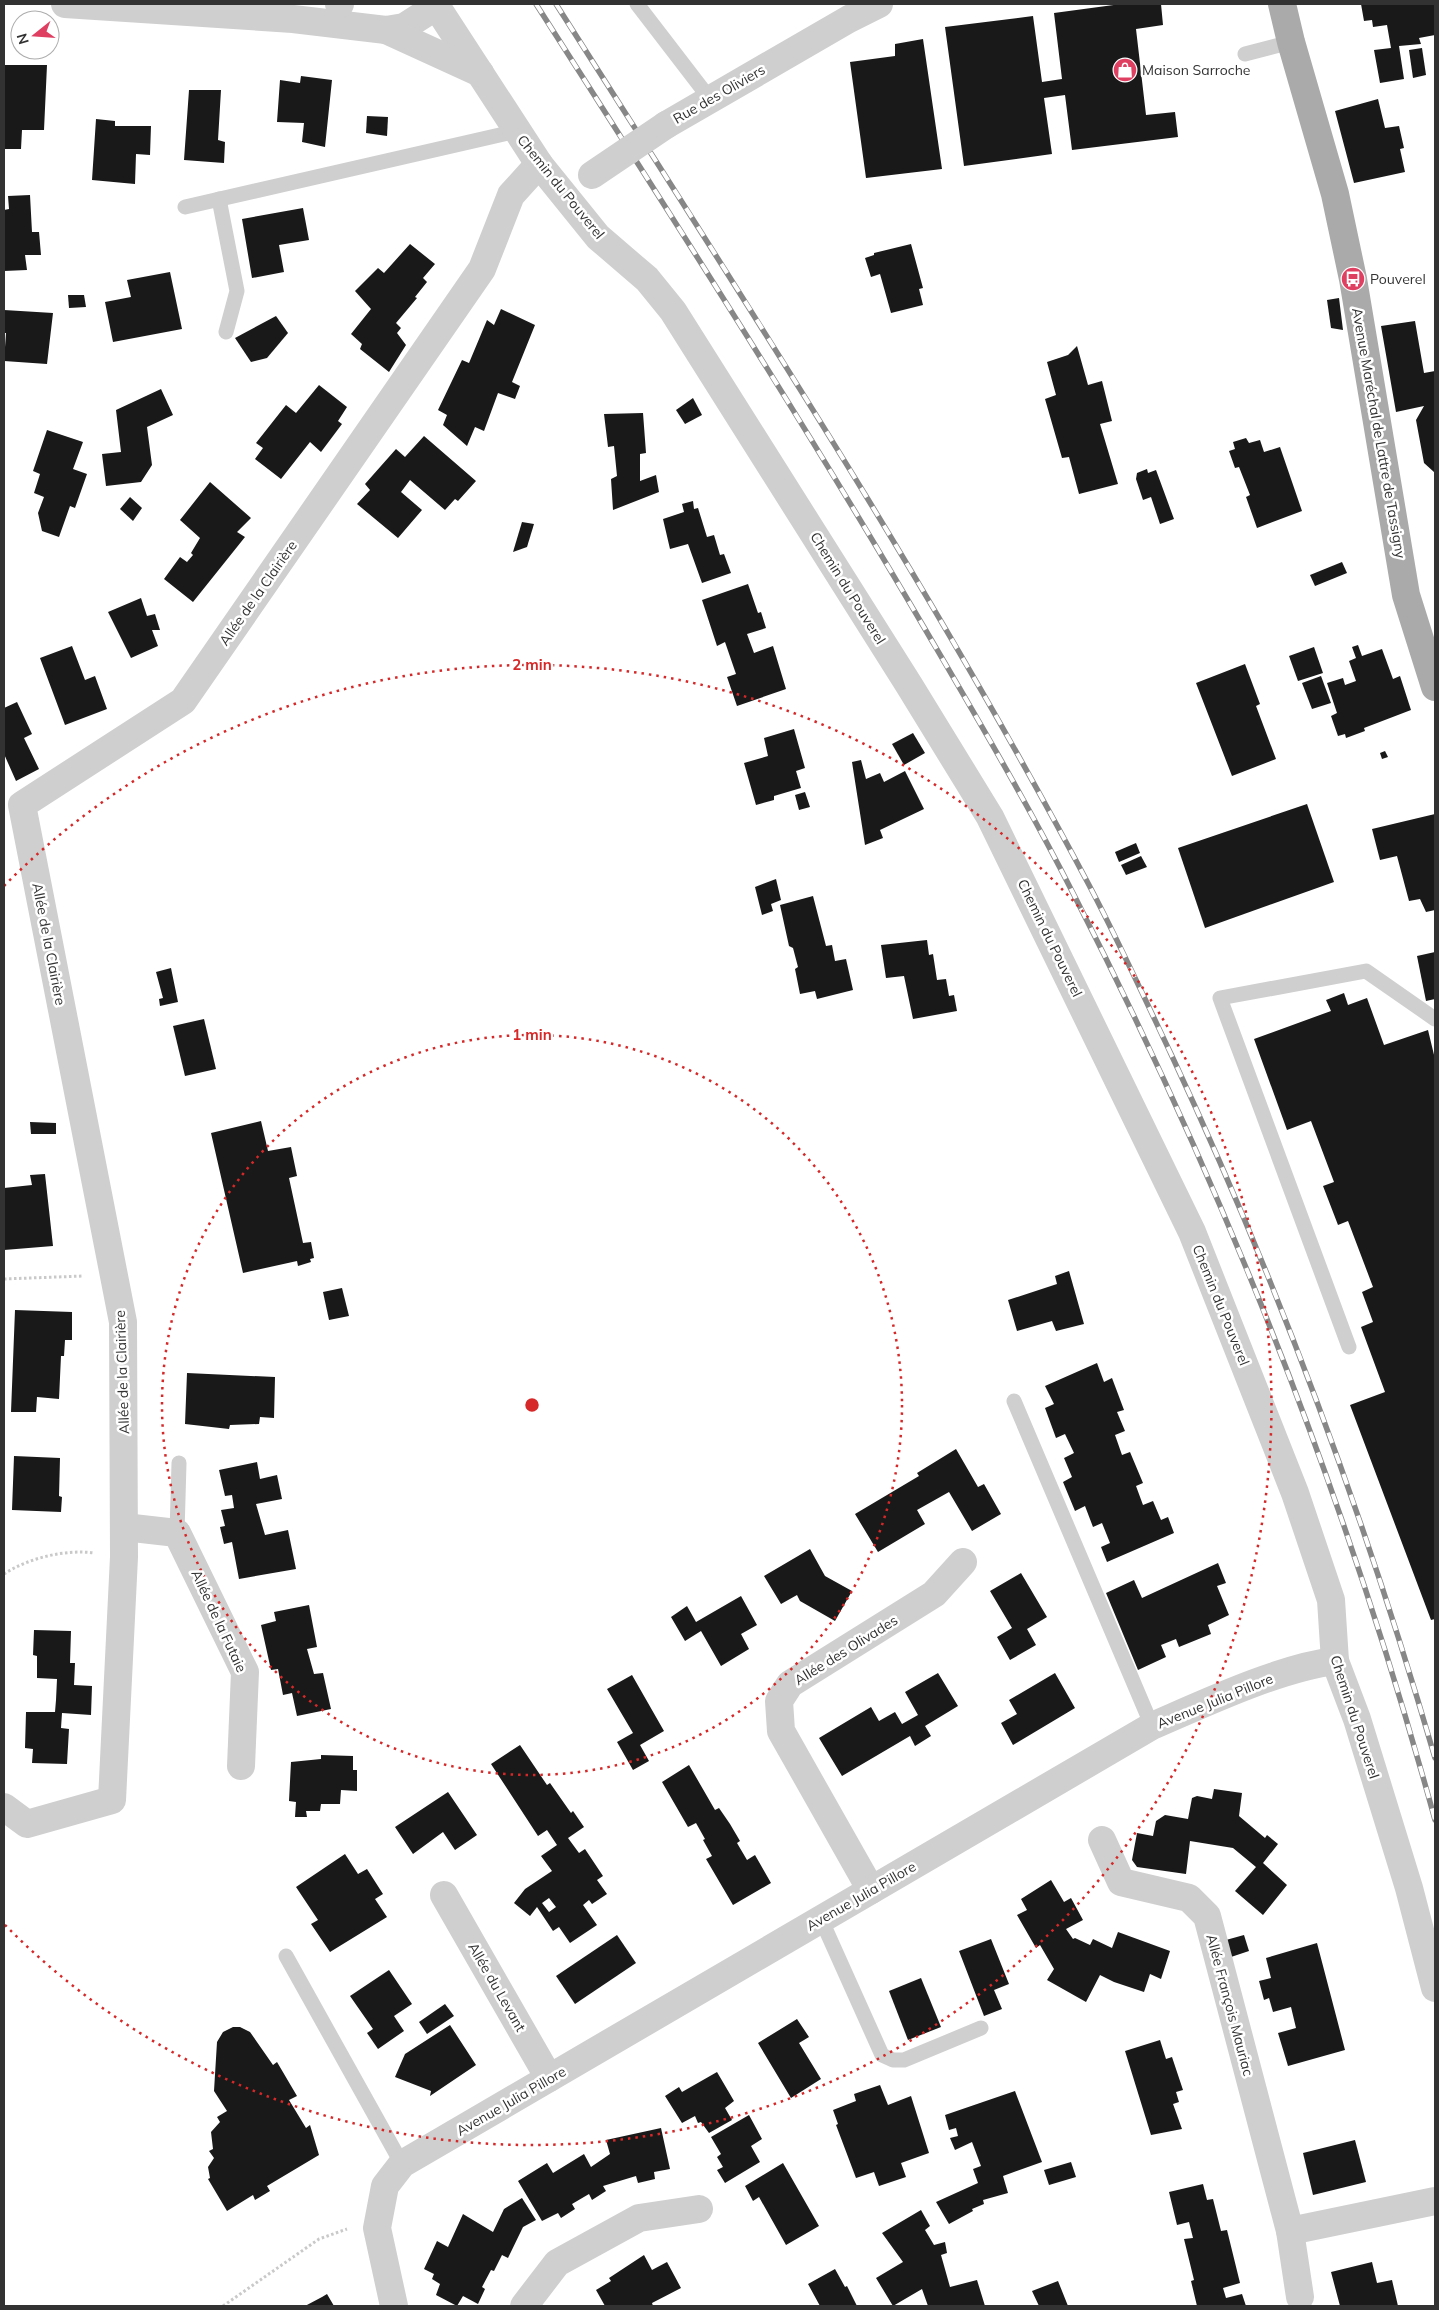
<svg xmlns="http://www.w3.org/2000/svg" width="1439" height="2310" viewBox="0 0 1439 2310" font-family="Mulish,sans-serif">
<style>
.building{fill:#191919;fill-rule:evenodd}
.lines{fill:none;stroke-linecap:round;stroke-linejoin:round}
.path{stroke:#c9c9c9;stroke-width:3;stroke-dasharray:2.5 2.5;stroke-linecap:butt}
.service{stroke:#cfcfcf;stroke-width:15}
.minor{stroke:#cfcfcf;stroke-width:28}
.primary{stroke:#aaa;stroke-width:28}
.rail-casing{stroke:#878787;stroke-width:5.5}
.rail{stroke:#fff;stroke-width:4;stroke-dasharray:11;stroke-linecap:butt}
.minor-bridge{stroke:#cfcfcf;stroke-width:28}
.ring{fill:none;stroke:#d62828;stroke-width:2.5;stroke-dasharray:2.5 5}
.labels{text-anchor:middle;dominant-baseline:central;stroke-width:5;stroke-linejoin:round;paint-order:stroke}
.poi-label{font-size:14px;fill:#323232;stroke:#fff;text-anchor:start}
.street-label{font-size:14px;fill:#323232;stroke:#fff}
.centre{fill:#d62828;stroke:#fff;stroke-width:2.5}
.ring-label{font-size:15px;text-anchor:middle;font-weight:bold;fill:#d62828;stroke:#fff;stroke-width:5;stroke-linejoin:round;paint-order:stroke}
</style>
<rect width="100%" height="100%" fill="#fff"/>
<g class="building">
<path d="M1121,4h40l2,21 -27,4 10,86 29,-3 3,25 -106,13 -7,-55 -21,3 8,56 -88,12 -19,-139 88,-11 9,66 20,-3 -8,-66z"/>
<path d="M1361,4h74v31l-16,3 2,6 -22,2 5,33 -24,4 -6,-33 17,-2 -4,-23 -14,2 -1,-7 -8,1z"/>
<path d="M923,39l19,130 -76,9 -16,-116 45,-6v-12z"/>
<path d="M1422,48l4,27 -13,3 -4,-28z"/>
<path d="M4,65h43l-3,65h-22l-1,19h-17z"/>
<path d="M301,76l31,4 -7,67 -23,-5 2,-19 -27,-1 3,-42 20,3z"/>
<path d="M189,90h32l-3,50 7,2 -1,21 -40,-3z"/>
<path d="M1378,99l7,29 14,-2 5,22 -4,1 5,23 -51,11 -19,-72z"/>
<path d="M367,116l21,1 -1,19 -21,-3z"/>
<path d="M96,119l19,2v5h36l-1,29 -14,-1 -1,30 -43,-4z"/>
<path d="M30,195l2,37h7l2,23h-16l2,15 -23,1v-61l5,-1 -1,-13z"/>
<path d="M303,208l6,32 -30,5 5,27 -32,6 -10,-59z"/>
<path d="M410,244l25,20 -12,14 4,4 -12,15 2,1 -21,25 5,5 -4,5 9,12 -17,27 -29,-23 2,-5 -11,-10 20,-25 -16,-18 23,-23 6,5z"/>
<path d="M911,244l12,44 -4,1 4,16 -32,8 -11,-39 -9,3 -6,-19 9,-3v-2z"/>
<path d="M170,272l12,57 -69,13 -8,-40 26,-5 -4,-17z"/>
<path d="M68,295h16l2,12 -17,1z"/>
<path d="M1339,298l4,32 -12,-2 -4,-28z"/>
<path d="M501,309l34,16 -23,57 8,4 -5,13 -17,-6 -14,38 -9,-4 -8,19 -24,-21 4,-10 -9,-5 24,-50 7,3 18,-43 7,5z"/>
<path d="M4,310l49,3 -6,51 -43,-3 2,-28h-2z"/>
<path d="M276,316l12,17 -21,25 -16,4 -16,-24z"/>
<path d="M1415,321l9,52 11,-2 -1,101 -10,-9 -8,-43 8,-14 -28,6 -15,-86z"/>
<path d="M1077,346l11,39 14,-4 10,40 -12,3 18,60 -39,10 -10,-37 -7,1 -17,-59 11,-4 -9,-33 21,-7z"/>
<path d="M319,385l28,22 -9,14 4,3 -21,28 -11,-10 -29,37 -26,-20 8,-11 -7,-5 30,-38 10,8z"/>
<path d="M161,389l12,26 -26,12 5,38 -11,17 -35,4 -4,-32 19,-2 -5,-42z"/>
<path d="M693,398l9,17 -17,9 -9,-14z"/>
<path d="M643,413l3,40 -6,1v27l16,-6 3,17 -46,18 -2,-31 6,-3 -3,-30 -6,1 -4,-33z"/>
<path d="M47,430l36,12 -10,27 14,5 -12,34 -5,-2 -11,31 -17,-6 -4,-18 6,-16 -10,-4 6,-19 -7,-3z"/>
<path d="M424,436l52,45 -18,20 -3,-2 -10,11 -35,-30 -9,12 21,18 -24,28 -41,-34 13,-14 -5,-6 31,-35 9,8z"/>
<path d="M1246,438l3,5 11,-3 4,12 16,-5 22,64 -45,17 -11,-31 4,-2 -11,-28 -4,1 -6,-17 6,-2 -2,-7z"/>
<path d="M1147,469l1,4 8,-3 18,49 -14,5 -9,-27 -8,3 -7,-21 1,-6z"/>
<path d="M210,482l41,36 -14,14 8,5 -52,65 -29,-23 16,-22 7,5 6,-7 -2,-2 9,-15 -20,-18z"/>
<path d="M130,497l12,11 -9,13 -13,-12z"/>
<path d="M693,501l1,8 4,-1 9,29 7,-2 6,20 4,-1 7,19 -29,10 -14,-39 -18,5 -7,-30 21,-7 -2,-8z"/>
<path d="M522,522l12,2 -7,23 -14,5z"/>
<path d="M1342,562l5,11 -32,13 -5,-11z"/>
<path d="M748,584l10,29 3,-1 5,16 -19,6 7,19 19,-7 13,43 -49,17 -10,-29 9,-3 -11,-32 -8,4 -15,-46z"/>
<path d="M141,598l6,18 8,-2 5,16h-8l6,16 -27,12 -23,-46z"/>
<path d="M1358,645l4,11 20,-7 11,30 7,-3 11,34 -47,18 1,3 -19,7 -1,-4 -7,2 -7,-20 6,-3 -10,-30 16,-5 2,7 11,-4 -7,-20 7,-3 -4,-11z"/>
<path d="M72,646l13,34 10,-4 12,33 -42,16 -25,-67z"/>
<path d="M1314,647l9,26 -25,8 -9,-25z"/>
<path d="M1245,664l15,40 -4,2 20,53 -44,17 -36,-93z"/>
<path d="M1321,676l10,27 -19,6 -10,-26z"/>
<path d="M17,702l15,32 -8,4 15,31 -23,12 -12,-27v-46z"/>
<path d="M794,729l11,39 -9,3 5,17 -27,8v4l-18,5 -12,-42 24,-7 -4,-18z"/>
<path d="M913,733l12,20 -21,12 -12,-21z"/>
<path d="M1385,751l3,6 -6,2 -2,-6z"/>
<path d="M861,760l5,19 14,-6 4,9 21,-11 19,38 -44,21 3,8 -18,7 -13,-83z"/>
<path d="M805,792l5,15 -11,3 -4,-15z"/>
<path d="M1307,804l27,78 -129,46 -27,-80z"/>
<path d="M1435,814v96l-9,2 -6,-13 -11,2 -12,-45 -17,4 -8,-31z"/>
<path d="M1136,843l4,10 -21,9 -4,-10z"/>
<path d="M1141,856l6,11 -21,8 -5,-10z"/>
<path d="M776,879l5,21 -10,4 2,7 -11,4 -7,-28z"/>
<path d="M813,896l13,50 6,-1 3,16 11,-2 7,31 -36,9 -2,-8 -15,3 -5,-25 3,-2 -5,-19 -4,-2 -9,-41z"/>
<path d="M927,940l2,15 4,-1 4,26 9,-1 3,17 5,-1 3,16 -44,8 -9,-43 -18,2 -5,-33z"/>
<path d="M1435,952v47l-9,2 -9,-45z"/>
<path d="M171,968l7,34 -18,4 -1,-7 4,-1 -7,-26z"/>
<path d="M1344,993l4,12 19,-7 17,47 44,-15 7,29v560l-4,1 -81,-215 35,-13 -24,-65 12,-5 -11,-30 11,-5 -25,-66 -10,4 -15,-39 11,-4 -23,-61 -24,9 -33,-91 77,-28 -5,-11z"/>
<path d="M204,1019l12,50 -31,7 -12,-50z"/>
<path d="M261,1121l7,30 23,-4 6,29 -8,2 14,65 8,-1 3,16 -4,1 1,3 -13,4 -1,-5 -54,12 -32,-140z"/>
<path d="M30,1122l26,1v11h-25z"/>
<path d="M45,1174l8,72 -49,4v-62l28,-3 -2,-10z"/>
<path d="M1069,1271l15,53 -28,7 -4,-10 -35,10 -9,-31 49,-16 -2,-8z"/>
<path d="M342,1288l7,28 -20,4 -6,-28z"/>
<path d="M15,1310l57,2v28h-7l-1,16h-3l-2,43 -22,-2 -1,15h-25z"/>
<path d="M1097,1363l7,19 8,-4 12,32 -7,2 8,19 -10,4 7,20 8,-3 13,31 -7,3 7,19 10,-4 8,19 7,-3 6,16 -67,29 -6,-15 9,-4 -8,-20 -9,4 -8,-21 -10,5 -12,-29 9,-5 -8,-19 10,-5 -9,-19 -9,4 -11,-30 9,-4 -9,-18z"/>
<path d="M187,1373l88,4 -1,41 -14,-1 -1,7 -29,1 -1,4 -44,-5z"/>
<path d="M956,1449l22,38 6,-3 17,30 -29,17 -23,-39 -32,18 8,14 -47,28 -23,-38 64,-38 -2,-3z"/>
<path d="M14,1456l46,2 -1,38 3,1 -1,15 -49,-2z"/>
<path d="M257,1462l3,17 17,-4 5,24 -26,5 9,31 23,-5 8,39 -57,10 -7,-37 -8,2 -4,-17 5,-1 -4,-16 13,-2 -2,-13 -7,1 -6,-26z"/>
<path d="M810,1549l15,27 27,15 -17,30 -35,-20 -3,-6 -16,9 -17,-28z"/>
<path d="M1218,1563l8,20 -9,3 12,29 -21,10 3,9 -32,13 -3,-8 -15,6 5,12 -28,13 -32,-77 28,-13 8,18z"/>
<path d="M1021,1573l26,44 -20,12 9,16 -26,15 -13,-23 15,-9 -22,-37z"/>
<path d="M741,1596l16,29 -16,9 8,15 -28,17 -20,-35 -16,10 -14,-24 16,-11 9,16z"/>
<path d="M309,1605l8,42 -10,2 7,25 9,-1 8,36 -34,7 -5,-23 -9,2 -5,-26 -7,1 -10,-45 15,-4 -2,-9z"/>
<path d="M34,1630l37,1 -1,32h5l-1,22 18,1 -1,29 -29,-2 -1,15 8,1 -2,35 -35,-1 1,-14 -8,-1 1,-36h29l1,-12 1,-21 -20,-1v-22l-4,-1z"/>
<path d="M938,1673l20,33 -33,20 6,10 -16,10 -5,-10 -68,40 -23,-38 52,-31 8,14 16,-9 7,12 16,-9 -13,-23z"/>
<path d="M1055,1673l20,35 -62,37 -12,-22 16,-9 -8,-14z"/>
<path d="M632,1675l32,56 -24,14 9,16 -16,9 -16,-28 16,-9 -26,-44z"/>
<path d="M520,1745l27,40 3,-2 21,30 2,-2 11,16 -16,11 11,15 6,-4 18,27 -6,4 10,14 -15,10 -3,-4 -6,5 14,20 -27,18 -11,-16 -6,4 -16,-24 -7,9 -16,-13 11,-14 27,-18 -11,-15 16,-11 -10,-15 -9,6 -47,-72zM549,1898l7,9 -7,5 -7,-9z"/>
<path d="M321,1755l32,1v14h4v21l-16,-1 -1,14h-19l-1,7h-14l1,6h-12l1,-15 -7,-1 2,-39 30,-3z"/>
<path d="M689,1765l26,45 4,-2 11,16 10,17 -3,2 10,17 8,-5 16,28 -38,22 -27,-46 6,-3 -9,-16 2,-1 -9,-16 -8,4 -26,-45z"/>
<path d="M1214,1789l28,4 -3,23 26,22 2,-3 11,9 -15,19 24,22 -24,30 -28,-24 21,-24 -23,-19 -43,-7 -4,33 -49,-7 -5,-7 5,-27 16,3 3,-15 9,-6 23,4 4,-21 5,-2 15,3z"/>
<path d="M448,1792l29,43 -22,15 -12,-18 -30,22 -18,-27z"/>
<path d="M345,1854l13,20 9,-5 16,25 -8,5 12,18 -57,35 -19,-28 7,-4 -22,-33z"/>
<path d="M1051,1880l13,22 7,-4 12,22 -17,9 7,10 2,-1 15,7 3,-6 19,9 6,-16 52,19 -9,28 -11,-5 -6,18 -30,-10 -14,-7 -14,27 -39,-22 7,-11 -14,-24 -4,3 -19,-33 10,-5 -6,-11z"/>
<path d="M617,1935l19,28 -61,41 -19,-28z"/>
<path d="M1244,1935l5,16 -18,6 -5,-17z"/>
<path d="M991,1939l18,45 -15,6 8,19 -18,7 -25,-65z"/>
<path d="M1317,1943l28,107 -57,16 -10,-33 18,-5 -5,-21 -18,5 -4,-14 -5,2 -5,-19 12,-3 -5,-20z"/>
<path d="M389,1970l23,34 -18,12 10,15 -26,18 -11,-16 6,-4 -23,-33z"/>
<path d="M921,1978l20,49 -33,13 -19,-49z"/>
<path d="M445,2004l9,12 -27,18 -8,-12z"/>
<path d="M797,2019l12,18 -10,6 22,36 -30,19 -33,-55z"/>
<path d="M450,2025l26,40 -46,31 1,-5 -36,-14 10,-23z"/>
<path d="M233,2027h7l10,5 23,33 4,-3 20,34 -8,4 17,28 4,-3 9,30 -52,31 3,5 -15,9 -2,-5 -26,16 -19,-32 2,-1 -2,-11 6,-9 -5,-7 4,-2 -2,-17 9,-10 -3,-5 10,-6 -13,-20 3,-49 6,-10z"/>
<path d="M1160,2040l6,19 6,-2 11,33 -7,2 3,10 -6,2 9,25 -31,6 -26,-84z"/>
<path d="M717,2072l17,29 -9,7 7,12 -23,13 -8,-11 -3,1 -3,-7 -13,7 -17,-27 14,-9 3,5z"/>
<path d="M880,2085l8,20 23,-9 18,57 -28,10 5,14 -27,9 -5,-14 -18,6 -20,-53 2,-1 -5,-14 23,-9 -2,-7z"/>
<path d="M1015,2091l27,71 -39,14 5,17 -25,7 1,4 -12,5 1,2 -24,13 -13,-22 42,-19 -5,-14 8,-3 -9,-24 -17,8 -5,-12 8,-2 -2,-8 -7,2 -4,-15z"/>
<path d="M749,2115l13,24 -11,7 9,16 -35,21 -8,-13 6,-3 -6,-10 4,-3 -10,-17z"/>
<path d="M661,2128l9,41 -16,3 1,7 -17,4 -2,-7 -33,10 3,5 -14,9 -3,-6 -17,10 3,5 -14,9 -3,-5 -16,8 -24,-40 29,-18 6,10 31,-19 7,13 19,-13 -4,-14z"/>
<path d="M1355,2140l11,42 -53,13 -10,-42z"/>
<path d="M1071,2162l5,15 -27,8 -5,-15z"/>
<path d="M783,2163l36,63 -33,19 -27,-48 -6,4 -8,-15z"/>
<path d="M1203,2184l4,16 6,-1 8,32 6,-1 13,53 -17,5 3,10 16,-4 4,12h-49l-6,-25 3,-1 -10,-41 9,-1 -4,-16 -12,3 -8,-33z"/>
<path d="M522,2198l14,22 -13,7 -15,31 -6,-3 -8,16 -3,-1 -9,17 3,2 -7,15 -15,-8 -6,10 -21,-11 4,-11 -8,-5 2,-5 -10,-5 13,-28 11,6 15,-33 30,18 11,-23z"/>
<path d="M921,2210l9,16 -5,4 9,15 11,-3 2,11 -6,2 9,32 27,-7 8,26h-57l-6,-17 -29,17 -17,-28 27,-16 -21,-29z"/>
<path d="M644,2255l8,15 15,-8 14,26 -29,15 1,3h-48l-9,-16 15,-9 -2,-3z"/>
<path d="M1372,2262l5,21 15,-3 6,26h-58l-9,-34z"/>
<path d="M835,2269l10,18 2,-1 10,20h-37l-12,-22z"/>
<path d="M1058,2281l10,25h-29l-7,-15z"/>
<path d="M327,2294l7,12h-29l17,-9z"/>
</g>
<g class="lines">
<g class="path">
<path d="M4,1279l79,-3"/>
<path d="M4,1574c24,-16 62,-25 90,-21"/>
<path d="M223,2306l96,-67 28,-10"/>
</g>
<g class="service">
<path d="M637,4l73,95"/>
<path d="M1245,54l46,-12"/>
<path d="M219,199l18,92 -11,41"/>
<path d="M185,207l332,-76"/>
<path d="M1349,1347l-129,-349 146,-27 69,48"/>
<path d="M1014,1401l138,325"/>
<path d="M177,1533l2,-70"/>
<path d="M821,1919l61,136 11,5h11l77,-32"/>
<path d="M286,1956l116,208"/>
</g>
<g class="minor">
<path d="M65,4l228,15 93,11 18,-3 33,-21"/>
<path d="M339,4h1"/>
<path d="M435,4l104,160 59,73 49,42 26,32 236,374 81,132 202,415 103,261 36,107 4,61 22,58 52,169 26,100"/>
<path d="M386,30l94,43"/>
<path d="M666,125l183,-106 30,-15"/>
<path d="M124,1527l53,6 68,139 -4,94"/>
<path d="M4,1807l23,17 85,-24 12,-243 -1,-235 -101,-517 161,-104 299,-432 29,-74 28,-31"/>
<path d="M1102,1840l19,42 68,16 18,18 83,315 10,66"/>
<path d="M871,1890l-90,-159 -2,-30 11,-17 144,-90 29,-32"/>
<path d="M444,1895l105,183"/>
<path d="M1290,2231l145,-30"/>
<path d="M394,2306l-17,-78 8,-42 17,-22 750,-438c53,-23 127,-58 183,-65"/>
<path d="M524,2306l33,-43 82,-45 60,-9"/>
</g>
<path class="primary" d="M1282,4l9,38 44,152 18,85 53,316 29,92"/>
<g class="rail-casing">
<g id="rail">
<path d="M536,4c132,207 265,413 389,625 52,89 104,177 150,268 151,295 273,605 360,923"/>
<path d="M556,4c184,290 372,577 533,881 29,55 55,112 82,169 106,227 194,463 264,704"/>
</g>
</g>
<use href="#rail" class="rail"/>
<path class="minor-bridge" d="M592,175l74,-50"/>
</g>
<g class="ring">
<circle cx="532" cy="1405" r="370"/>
<path d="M4 886A740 740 0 1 1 4 1924"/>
</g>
<defs>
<g id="shop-disc" transform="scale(1.25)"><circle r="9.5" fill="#df3f61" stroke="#fff"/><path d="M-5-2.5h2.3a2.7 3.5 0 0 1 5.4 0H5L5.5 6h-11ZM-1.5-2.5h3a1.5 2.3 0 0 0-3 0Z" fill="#fff"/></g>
<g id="bus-disc" transform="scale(1.25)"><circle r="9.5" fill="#df3f61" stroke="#fff"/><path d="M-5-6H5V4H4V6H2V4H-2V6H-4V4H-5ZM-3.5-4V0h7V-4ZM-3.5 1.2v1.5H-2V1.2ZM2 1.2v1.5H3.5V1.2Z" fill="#fff"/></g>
</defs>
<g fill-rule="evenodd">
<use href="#shop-disc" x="1125" y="70"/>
<use href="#bus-disc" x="1353" y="279"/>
</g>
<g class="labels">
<g class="poi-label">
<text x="1142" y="70">Maison Sarroche</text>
<text x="1370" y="279">Pouverel</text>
</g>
<g class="street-label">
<text transform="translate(719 94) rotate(-30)">Rue des Oliviers</text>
<text transform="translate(561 187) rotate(51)">Chemin du Pouverel</text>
<text transform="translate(1379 433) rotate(80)">Avenue Maréchal de Lattre de Tassigny</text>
<text transform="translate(848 588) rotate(58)">Chemin du Pouverel</text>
<text transform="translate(258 593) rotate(-55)">Allée de la Clairière</text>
<text transform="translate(1050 938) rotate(64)">Chemin du Pouverel</text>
<text transform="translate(49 944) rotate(79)">Allée de la Clairière</text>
<text transform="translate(1221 1305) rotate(68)">Chemin du Pouverel</text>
<text transform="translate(122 1372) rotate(-92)">Allée de la Clairière</text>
<text transform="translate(219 1621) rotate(65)">Allée de la Futaie</text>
<text transform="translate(846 1650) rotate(-32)">Allée des Olivades</text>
<text transform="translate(1215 1701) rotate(-22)">Avenue Julia Pillore</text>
<text transform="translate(1355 1717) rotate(72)">Chemin du Pouverel</text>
<text transform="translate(861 1896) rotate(-30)">Avenue Julia Pillore</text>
<text transform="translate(497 1987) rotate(60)">Allée du Levant</text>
<text transform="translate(1230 2005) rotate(75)">Allée François Mauriac</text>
<text transform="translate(511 2101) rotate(-30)">Avenue Julia Pillore</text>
</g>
</g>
<circle cx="532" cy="1405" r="8" class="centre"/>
<g class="ring-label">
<text x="532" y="670">2 min</text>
<text x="532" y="1040">1 min</text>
</g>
<rect width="1439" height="2310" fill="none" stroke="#323232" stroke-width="10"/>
<g transform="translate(35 35) rotate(253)"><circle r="24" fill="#ffffff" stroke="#adadad"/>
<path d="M0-4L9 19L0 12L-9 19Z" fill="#df3f61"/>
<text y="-8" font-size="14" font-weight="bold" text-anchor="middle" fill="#323232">N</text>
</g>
</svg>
